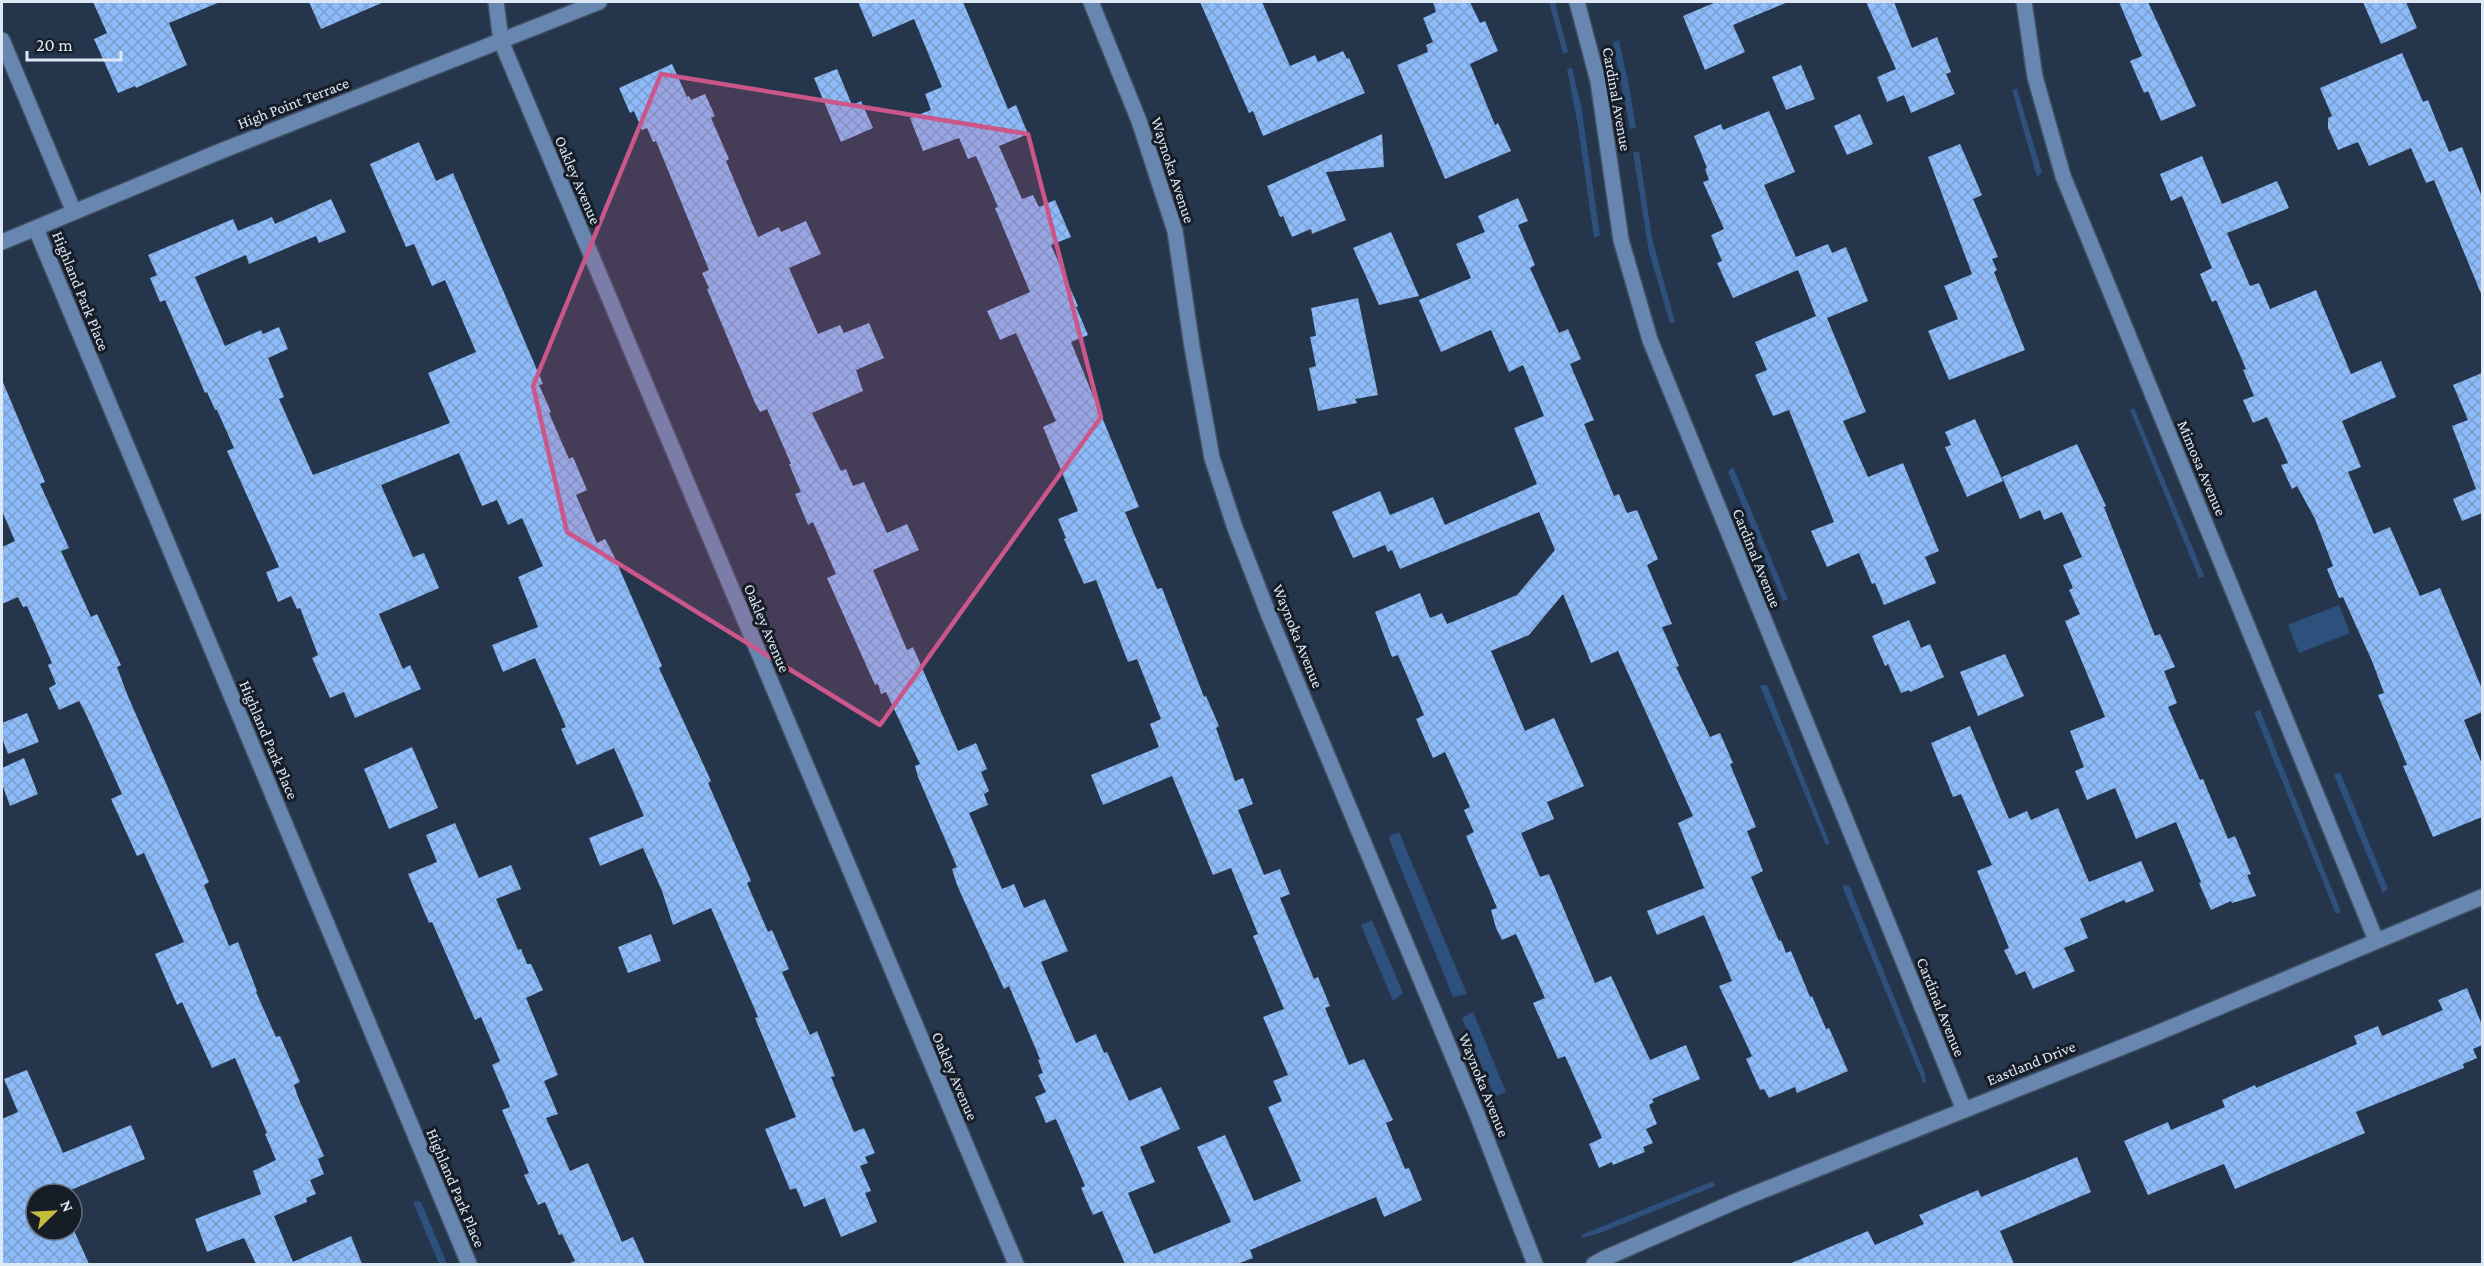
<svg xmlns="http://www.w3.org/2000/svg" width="2484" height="1266" viewBox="0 0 2484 1266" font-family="'Crimson Pro',serif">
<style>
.green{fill:#2d507d}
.building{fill:url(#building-cross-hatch)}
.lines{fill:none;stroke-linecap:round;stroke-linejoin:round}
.minor-casing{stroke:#425267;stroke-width:18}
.minor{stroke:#6887b0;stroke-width:15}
.marked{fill:#ca568a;fill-opacity:0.2;stroke:#ca568a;stroke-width:4.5;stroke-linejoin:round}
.labels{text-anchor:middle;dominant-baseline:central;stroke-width:6;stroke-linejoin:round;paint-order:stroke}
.street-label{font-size:16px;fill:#dde8f6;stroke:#161d27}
</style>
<defs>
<pattern id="building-cross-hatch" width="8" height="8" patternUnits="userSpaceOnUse" patternTransform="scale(1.5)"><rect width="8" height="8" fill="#8dbbf9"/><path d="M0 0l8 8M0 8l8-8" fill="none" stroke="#7a9ecd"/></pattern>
</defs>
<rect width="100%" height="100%" fill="#25364c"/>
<g class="green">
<path d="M1549,2h6l13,50 -5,2z"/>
<path d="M1619,40l10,46 7,42 -6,1 -17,-86z"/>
<path d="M1572,68l9,37 19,130 -6,3 -16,-112 -11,-57z"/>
<path d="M2017,89l25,83 -5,5 -25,-87z"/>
<path d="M1639,151l13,87 23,84 -5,1 -21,-71 -16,-99z"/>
<path d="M2134,408l70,167 -1,2 -4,1 -69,-168z"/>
<path d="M1733,467l55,132 -5,2 -55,-129z"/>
<path d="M2339,605l11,28 -51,20 -11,-28z"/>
<path d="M1764,685h3l63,159 -4,1 -66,-159z"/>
<path d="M2260,710l81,202 -5,2 -82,-202z"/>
<path d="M2340,772l48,117 -5,4 -49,-118z"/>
<path d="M1399,832l68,162 -14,3 -64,-158 1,-3z"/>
<path d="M1849,885l76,189 1,8 -2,2 -82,-198z"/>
<path d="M1372,920l31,73 -10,8 -32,-76z"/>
<path d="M1473,1012l33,80 -10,4 -2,-1 -32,-77z"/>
<path d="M1713,1181l2,5 -112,46 -21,6 -1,-3z"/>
<path d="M418,1201l3,1 26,62h-8l-26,-62z"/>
</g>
<g class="building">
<path d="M93,2h127l-51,21 18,42 -51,23 -1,-2 -17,7 -24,-54 13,-6z"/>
<path d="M309,2h75l-63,27z"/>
<path d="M858,2h105l45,107 8,-4 12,29 -29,12 23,53 11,-4 6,12 16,-7 16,37 -20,8 27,61 -2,1 12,28 -17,7 68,165 -14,5 32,77 5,-1 42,109 2,-1 13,30 -3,2 19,53 8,-3 10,26 -15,6 26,65 16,-6 10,25 -10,4 34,81 4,-2 12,29 -5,2 24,57 15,-6 29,61 -7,3 19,46 4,-1 13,32 -38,17 -8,-20 -126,53 3,8 -16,6h-112l-23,-53 -9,4 -12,-27 4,-2 -29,-67 -10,4 -11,-26 11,-5 -8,-17 5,-2 -5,-13 2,-1 -31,-73 -5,3 -47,-104 -5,-16 5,-2 -39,-90 -3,-11 5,-2 -34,-72 -5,2 -3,-10 -3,1 -48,-107 9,-4 -23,-52 -5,3 -13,-31 6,-2 -12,-28h2l-24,-55 -7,3 -5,-9 -48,-114 2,-1 -7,-15 7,-3 -53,-129 -3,1 -6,-14 -5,2 -8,-19 -4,2 -11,-25 53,-24 15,33 2,-1 2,4 14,-6 10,22 -4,2 18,41 -3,2 32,76 21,-10 2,5 25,-11 15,33 -32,14 29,66 22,-9 4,8 25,-10 15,35 -28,12 7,21 -51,22 29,58 5,-2 7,17 11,-4 23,51 20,-9 12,26 -46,20 34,80 6,-3 45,104 18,-8 11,26 -6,3 8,19 -5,3 4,11 -19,8 33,76 12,-5 10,24 21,-9 23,52 -27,11 35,81 20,-9 8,19 3,-1 22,49 32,-14 19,42 -40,18 15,35 -27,11 26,61 77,-32 -34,-75 28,-12 29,66 47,-20 -33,-74 14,-6 -9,-20 15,-6 -25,-58 21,-8 -31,-73 5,-2 -27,-66 -18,7 -41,-99 -69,29 -12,-30 68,-28 -9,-23 11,-5 -24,-60 -9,3 -32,-82 -12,4 -20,-45 2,-1 -8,-19 20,-8 -35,-84 13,-6 -40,-88 -16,7 -13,-29 43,-19 -35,-84 3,-1 -22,-51 -8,3 -9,-21 -36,13 -13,-33 21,-8 -6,-16 17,-7 -28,-68 -41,18z"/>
<path d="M1200,2h62l28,64 25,-11 3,7 25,-11 4,8 2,-1 16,35 -102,43 -10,-25 -4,2z"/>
<path d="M1433,2h37l10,21 5,-2 13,30 -28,13 25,61 3,-2 13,28 -66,28 -48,-114 31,-13 -2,-7 7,-3 -10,-24 13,-6z"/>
<path d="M1716,2h72l-55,23 12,27 -40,18 -22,-54z"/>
<path d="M1866,2h28l18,46 25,-11 14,35 -5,2 9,20 -44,19 -7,-18 -17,7 -10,-25 19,-8z"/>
<path d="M2119,2h29l48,104 -35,15 -13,-30 -4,2 -14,-32 12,-5z"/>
<path d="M2363,2h43l11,26 -36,16z"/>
<path d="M2402,53l21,49 5,-2 21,52 13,-5 20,50v99l-48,-116 -8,3 -15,-35 -42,18 -11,-24 -20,8 -10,-22v-10l4,-2 -12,-28z"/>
<path d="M1801,65l14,34 -29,11 -14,-33z"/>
<path d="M837,69l15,36 9,-4 12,27 -32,14 -27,-64z"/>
<path d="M1769,111l26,61 -31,13 32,72 32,-13 4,9 14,-6 22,54 -41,17 39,94 -23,9 25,56 35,-14 36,88 -14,6 11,26 -52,22 -9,-22 -3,1 -13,-31 -32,14 -16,-36 23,-9 -45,-112 -16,6 -18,-41 12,-5 -12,-28 61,-26 -18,-46 -65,28 -16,-35 5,-2 -11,-26 13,-6 -21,-47 6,-2 -4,-11 2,-1 -13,-32 27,-12 2,6z"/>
<path d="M1860,114l13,30 -26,11 -13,-29z"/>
<path d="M1382,134l2,33 -58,5 20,48 -34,14 -1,-5 -19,8 -9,-21 -3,1 -13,-31z"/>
<path d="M419,142l17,39 17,-8 90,211 -4,1 12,27 -2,1 20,46 4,-2 14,33 -11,5 21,48 8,-4 8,15 49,112 -3,2 52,113 -3,2 43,98 -4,2 21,49 4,-2 17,39 -7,3 28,63 7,-4 18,45 -4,1 23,55 10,-4 11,25 -10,4 3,6 -8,3 11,25 -6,2 12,29 -36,15 -16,-39 -21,9 -8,-19 -6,2 -25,-61 31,-12 -41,-99 3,-1 -47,-109 -38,17 -11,-34 -19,-43 -43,18 -11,-28 55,-22 -30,-68 -37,17 -16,-36 5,-2 -31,-69 -32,14 -11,-27 46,-18 -20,-50 25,-11 -21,-48 -14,7 -11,-25 -15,6 -23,-53 -78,32 32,72 11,-4 15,35 -60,26 24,55 7,-4 11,24 -66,29 -11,-26 -14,6 -18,-40 6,-3 -18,-47 -3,1 -6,-13 -13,6 -12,-30 13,-5 -52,-116 7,-3 -17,-38h-2l-8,-18 -2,1 -40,-93 -5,2 -10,-24 7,-3 -9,-20 85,-36 5,12 34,-14 3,7 56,-25 15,33 -27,11 -3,-7 -67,28 -3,-9 -51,22 30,69 36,-16 2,4 16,-7 9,22 -20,9 16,39 -5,2 34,76 137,-52 -22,-50 48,-21 -31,-72 -13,6 -18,-42 -8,3 -36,-83z"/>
<path d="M1960,144l22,51 -9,4 25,58 -6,2 5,11 -3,2 31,78 -76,30 -21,-49 30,-12 -14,-33 28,-12 -44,-117z"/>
<path d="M2202,156l20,48 55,-23 12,27 -62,25 23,53 9,-3 11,26 46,-19 35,84 30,-13 15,36 -54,24 19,46 -13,5 26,62 16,-7 30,69 20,-8 42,101v23l-18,8 18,44v53l-49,20 -30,-71 4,-1 -29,-70 6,-2 -12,-32 -29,-64 -4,1 -12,-29 6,-3 -18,-47 -18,-33 -5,3 -11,-24 7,-2 -21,-46 -14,6 -10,-23 11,-4 -11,-26 3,-1 -30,-69 -4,2 -12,-28 12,-6 -30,-72 -11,5 -11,-27z"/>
<path d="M1518,198l10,23 -10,4 17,40 -5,3 29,65 9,-4 13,30 -11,5 24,56 -10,4 30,72 5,-2 8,19 10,-3 21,49 -11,6 25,59 -10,3 17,39 -3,1 34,70 10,-4 13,30 -3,1 26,63 -9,4 16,40 -12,6 28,64 2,-1 5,13 5,-2 19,46 2,-1 14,33 3,-1 19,43 -51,22 -2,-6 -26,11 -5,-9 -4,1 -14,-31 6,-3 -33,-70 13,-5 -28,-66 -47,20 -10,-24 57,-23 -26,-65 15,-7 -75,-165 -27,12 -28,-69 -34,41 -38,16 34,80 29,-13 30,68 -37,16 7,17 -33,14 19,44 9,-3 46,109 16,-7 39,84 36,-15 14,34 -48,20 2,3 -5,3 8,19 -11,5 7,14 -10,4 2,5 -32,13 -1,-3 -13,6 -10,-24 13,-6 -37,-82 -7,3 -25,-56 12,-5 -29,-64 -14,6 -6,-12 -5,-18 6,-2 -31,-72 8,-4 -10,-22 6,-3 -25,-55 -12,6 -17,-39 8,-4 -26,-60 -6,2 -17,-45 45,-19 10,25 12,-5 5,11 70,-29 38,-45 -16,-38 -139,57 -8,-19 -4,2 -3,-7 -32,13 -21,-46 48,-21 10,24 43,-18 12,28 92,-41 -23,-56 30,-12 -21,-51 -14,7 -18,-42 -50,22 -22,-52 52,-22 -15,-34 29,-12 -7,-16z"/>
<path d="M1391,232l28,64 -40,9 -26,-57z"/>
<path d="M1358,298l20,97 -23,4 2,4 -39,8 -9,-43 7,-2 -6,-29 6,-1 -5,-28z"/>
<path d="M2482,373v140l-20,8 -9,-22 23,-10 -24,-63 16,-6 -15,-35z"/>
<path d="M2,380l43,102 -5,2 29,64 -8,3 30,66 6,-3 24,51 -4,2 10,27 82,188 -5,3 25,61 9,-4 19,49 -1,1 20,45 4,-1 20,46 -6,3 4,12 26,59 -6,3 6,15 -14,6 6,14 -10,4 1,4 -33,14 19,46 58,-26 11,28h-106l-12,-26 -37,14 -12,-33 66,-25 -8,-23 23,-11 -11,-26 2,-1 -32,-75 -23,10 -30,-66 -5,3 -22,-51 29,-12 -40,-89 -7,3 -26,-57 11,-5 -37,-82 -6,-11 -20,9 -10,-22 7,-4 -8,-19 4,-2 -25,-57 -4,1 -5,-10 -16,7v-57l13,-6 -13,-30z"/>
<path d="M1975,419l28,62 -36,16 -22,-50 6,-2 -6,-13z"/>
<path d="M2077,444l29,62 -2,1 51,129 5,-2 15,33 -11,4 13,32 -9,4 32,73 3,-1 25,60 7,-3 16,38 -4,1 9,21 -24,7 -1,-2 -20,9 -12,-27 2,-1 -25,-60 -40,17 -21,-51 -28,12 -12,-29 9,-4 -14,-36 35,-14 -40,-96 15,-7 -11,-24 4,-2 -10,-23 19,-8 -20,-45 -18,8 -4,-10 -20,9 -18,-42z"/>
<path d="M1909,620l12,28 9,-4 14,33 -34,15 -1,-2 -8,3 -13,-29 -3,2 -13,-30z"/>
<path d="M2005,654l19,42 -46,20 -18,-44z"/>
<path d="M27,713l12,29 -31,12 -6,-16v-15z"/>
<path d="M1970,726l39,93 18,-8 4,9 27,-12 31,74 52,-21 13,30 -28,12 -2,-3 -44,19 8,19 -24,10 11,23 -42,18 -8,-18 -9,4 -12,-25 5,-2 -32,-77 15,-6 -31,-71 -8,3 -22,-54z"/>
<path d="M412,747l26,61 -49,21 -25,-60z"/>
<path d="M24,758l14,36 -28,12 -8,-22v-16z"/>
<path d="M455,823l24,55 32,-13 10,24 -25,10 22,51 3,-1 6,15h4l12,26 -17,8 32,77 -14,6 14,33 -12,4 24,53 18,-8 34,79 11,-5 12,27h-77l7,-3 -13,-27 -3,1 -14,-33 -7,3 -14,-30 5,-2 -27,-63 8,-3 -18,-42 8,-4 -19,-44 -6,3 -43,-98 -3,1 -21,-49 29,-12 -11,-27z"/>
<path d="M651,934l10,27 -33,12 -10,-26z"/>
<path d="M2467,988l15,37v20l-9,4 4,9 -14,6 1,4 -108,44 9,21 -130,56 -11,-25 -76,31 -24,-54 44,-19 3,8 54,-23 -3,-7 33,-15 1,3 101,-44 -3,-8 24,-10 4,10 61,-26 -5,-10z"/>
<path d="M27,1070l36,83 68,-28 14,34 -84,35h-25v36h36v-4l17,38h-87v-145l16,-7 -14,-33z"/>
<path d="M2077,1157l14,35 -91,39 14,33h-225l79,-33 7,14 49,-21 -5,-9 59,-25 3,7z"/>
</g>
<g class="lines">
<g class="minor-casing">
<g id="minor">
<path d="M496,2l5,39 515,1223"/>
<path d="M1091,2l48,119 36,110 17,116 20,111 23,70 35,90 206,494 59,152"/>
<path d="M1577,2l21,79 23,159 29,100 314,770"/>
<path d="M2024,2l11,75 28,99 313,764"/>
<path d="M2,40l72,172"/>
<path d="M36,229l433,1035"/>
<path d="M2,242l219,-91 378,-149"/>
<path d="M1594,1264l9,-5 136,-59 416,-166 327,-137"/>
</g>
</g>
<use href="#minor" class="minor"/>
</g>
<path class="marked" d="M661,74l367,60 73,283 -221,308 -313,-193 -34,-146z"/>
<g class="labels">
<g class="street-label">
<text transform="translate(1617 99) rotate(80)">Cardinal Avenue</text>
<text transform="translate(293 103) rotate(-21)">High Point Terrace</text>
<text transform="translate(1173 170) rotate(72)">Waynoka Avenue</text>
<text transform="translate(578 180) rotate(67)">Oakley Avenue</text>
<text transform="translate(81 291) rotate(68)">Highland Park Place</text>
<text transform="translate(2202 468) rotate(67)">Mimosa Avenue</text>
<text transform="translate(1757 558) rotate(68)">Cardinal Avenue</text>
<text transform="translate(767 628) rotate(67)">Oakley Avenue</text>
<text transform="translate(1298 636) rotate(68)">Waynoka Avenue</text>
<text transform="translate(269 740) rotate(67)">Highland Park Place</text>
<text transform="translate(1941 1007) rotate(68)">Cardinal Avenue</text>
<text transform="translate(2031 1063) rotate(-22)">Eastland Drive</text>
<text transform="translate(955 1076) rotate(67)">Oakley Avenue</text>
<text transform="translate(1484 1085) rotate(68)">Waynoka Avenue</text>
<text transform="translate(456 1188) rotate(67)">Highland Park Place</text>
</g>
</g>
<rect width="2484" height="1266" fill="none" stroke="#dde8f6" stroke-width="6"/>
<g transform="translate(54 1212) rotate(66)"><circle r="28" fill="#161d27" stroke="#666e7a" stroke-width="1.5"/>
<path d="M0-4.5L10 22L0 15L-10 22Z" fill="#c4bd3e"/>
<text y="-9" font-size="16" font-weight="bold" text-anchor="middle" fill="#dde8f6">N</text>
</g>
<path d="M27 51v9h94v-9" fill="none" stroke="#dde8f6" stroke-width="3"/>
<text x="36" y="51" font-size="18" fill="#dde8f6" stroke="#161d27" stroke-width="4.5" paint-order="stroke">20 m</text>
</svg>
